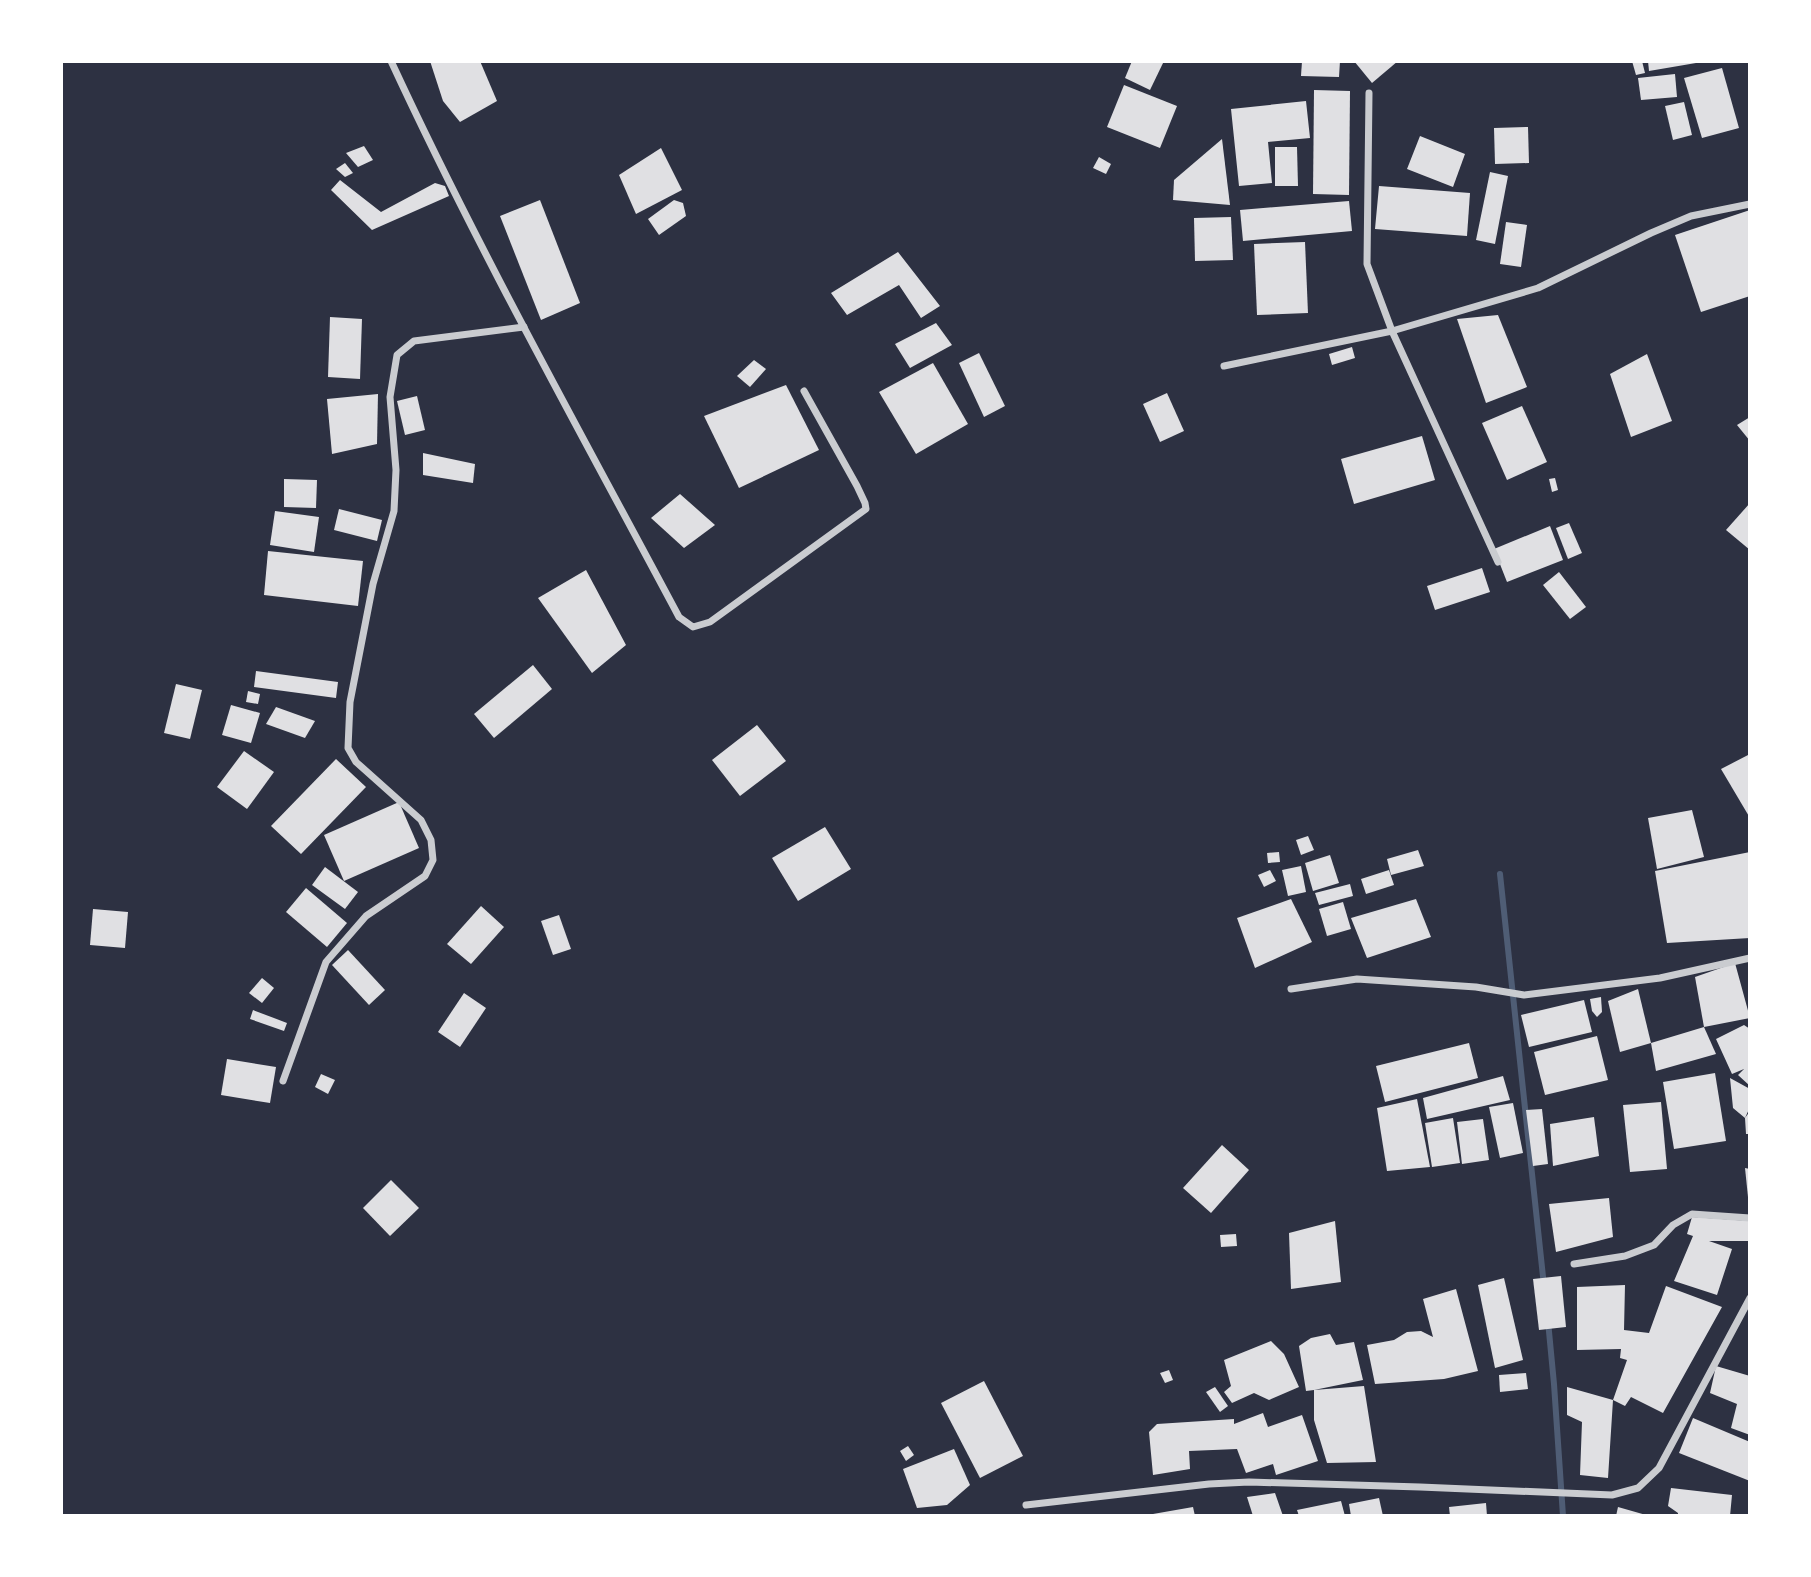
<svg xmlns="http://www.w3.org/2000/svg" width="1811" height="1577" viewBox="0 0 1811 1577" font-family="Lora,serif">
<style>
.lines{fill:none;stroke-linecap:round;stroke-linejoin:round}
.stream{stroke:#4f5d75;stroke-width:6}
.building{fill:#e0e0e3}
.minor{stroke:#caccd0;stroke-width:7}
</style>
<rect width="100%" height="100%" fill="#2d3142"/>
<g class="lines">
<g class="stream">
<path d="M1500,874l44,412"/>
<path d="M1548,1321l6,63 9,132"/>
</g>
</g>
<g class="building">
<path d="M430,61h50l17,40 -37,21 -17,-21z"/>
<path d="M1132,61h32l-14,29 -25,-12z"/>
<path d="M1302,61h38l-1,16 -38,-1z"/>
<path d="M1354,61h44l-26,22z"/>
<path d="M1632,61h10l3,12 -9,2z"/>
<path d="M1648,61h47l1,2 -47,8z"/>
<path d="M1722,68l17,60 -37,10 -18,-60z"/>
<path d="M1675,74l2,23 -36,3 -3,-22z"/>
<path d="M1124,85l53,21 -17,42 -53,-21z"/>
<path d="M1314,90l36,1 -1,104 -36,-1z"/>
<path d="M1306,101l4,37 -42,4 4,41 -33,3 -8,-77z"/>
<path d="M1684,102l8,33 -19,5 -8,-34z"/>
<path d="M1528,127l1,36 -34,1 -1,-36z"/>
<path d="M1420,136l45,18 -12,33 -46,-18z"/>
<path d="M1222,139l8,66 -57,-5 1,-20z"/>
<path d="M364,146l9,14 -15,7 -12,-14z"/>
<path d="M1275,147h22l1,39h-23z"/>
<path d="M661,148l21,42 -46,24 -17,-39z"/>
<path d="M1099,157l12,7 -5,10 -13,-6z"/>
<path d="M345,163l8,10 -8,4 -9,-8z"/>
<path d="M1490,172l18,4 -13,68 -19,-4z"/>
<path d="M340,180l41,32 54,-29 10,3 4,10 -77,34 -41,-40z"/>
<path d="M1379,186l91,7 -3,43 -92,-7z"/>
<path d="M540,200l40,103 -39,17 -41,-104z"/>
<path d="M674,200l9,3 3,13 -27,19 -11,-16z"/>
<path d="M1349,201l3,30 -109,10 -3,-31z"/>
<path d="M1750,210v86l-49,16 -26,-77z"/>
<path d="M1231,217l2,43 -38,1 -1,-43z"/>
<path d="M1506,222l21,3 -6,42 -21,-3z"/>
<path d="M1305,242l3,71 -51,2 -3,-71z"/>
<path d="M898,252l42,54 -19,12 -22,-33 -52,30 -16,-22z"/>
<path d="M1498,315l29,72 -41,16 -29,-84z"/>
<path d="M330,317l32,2 -2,60 -32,-2z"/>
<path d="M936,323l16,22 -42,23 -15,-24z"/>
<path d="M1352,347l3,11 -23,7 -3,-11z"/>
<path d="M979,353l26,53 -21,11 -25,-54z"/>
<path d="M1647,354l25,67 -41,16 -21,-63z"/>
<path d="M754,360l12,9 -16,18 -13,-11z"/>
<path d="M933,363l35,61 -52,30 -37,-62z"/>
<path d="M786,385l33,65 -80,38 -35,-72z"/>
<path d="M1167,393l17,38 -24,11 -17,-38z"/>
<path d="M378,394l-1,50 -45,10 -5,-55z"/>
<path d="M417,396l8,34 -20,5 -8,-34z"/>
<path d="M1522,406l25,56 -40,18 -25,-57z"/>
<path d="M1750,417v24l-13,-16z"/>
<path d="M1422,436l13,44 -81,24 -13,-45z"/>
<path d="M423,453l52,11 -2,19 -50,-8z"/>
<path d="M1555,478l3,12 -6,2 -3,-13z"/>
<path d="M284,479l33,1 -1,28 -32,-1z"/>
<path d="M680,494l35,31 -31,23 -33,-30z"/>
<path d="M1750,503v47l-24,-20z"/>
<path d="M339,509l43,11 -5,21 -43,-11z"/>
<path d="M275,511l44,6 -5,35 -44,-7z"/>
<path d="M1569,523l13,30 -14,6 -12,-31z"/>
<path d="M1550,526l13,34 -56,22 -13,-33z"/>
<path d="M268,551l95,10 -5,45 -94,-11z"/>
<path d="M1482,568l8,24 -55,18 -8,-24z"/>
<path d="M586,570l40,75 -34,28 -54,-75z"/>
<path d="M1559,572l27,35 -16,12 -27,-34z"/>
<path d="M533,665l19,24 -58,49 -20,-24z"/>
<path d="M256,671l82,11 -2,16 -82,-11z"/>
<path d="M176,684l26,6 -12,49 -26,-6z"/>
<path d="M248,691l12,3 -2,10 -12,-2z"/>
<path d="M231,705l29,8 -9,30 -29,-8z"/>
<path d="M276,707l39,14 -10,17 -39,-14z"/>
<path d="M757,725l29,36 -46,35 -28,-36z"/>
<path d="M244,751l30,21 -27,37 -30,-22z"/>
<path d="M1750,754v64l-29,-49z"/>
<path d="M336,759l30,28 -65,67 -30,-28z"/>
<path d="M399,802l20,46 -75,33 -20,-46z"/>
<path d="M1692,810l12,47 -47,12 -9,-51z"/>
<path d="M825,827l26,42 -53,32 -26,-43z"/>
<path d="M1308,836l6,14 -13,5 -5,-15z"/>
<path d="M1418,850l6,16 -33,9 -4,-16z"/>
<path d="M1279,852l1,10 -12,1 -1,-10z"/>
<path d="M1750,852v86l-83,5 -12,-72z"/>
<path d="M1330,855l9,28 -26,8 -8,-28z"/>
<path d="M1301,866l5,26 -18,4 -6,-26z"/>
<path d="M325,867l33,25 -13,17 -33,-24z"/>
<path d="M1270,870l6,11 -12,6 -6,-12z"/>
<path d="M1389,870l5,15 -28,9 -5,-15z"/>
<path d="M1350,884l3,12 -34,9 -4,-12z"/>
<path d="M306,888l41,35 -20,24 -41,-35z"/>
<path d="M1291,899l21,43 -57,26 -18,-50z"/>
<path d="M1416,899l15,38 -64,21 -16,-40z"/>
<path d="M1343,902l8,27 -24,7 -8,-27z"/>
<path d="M481,906l23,21 -33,37 -24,-20z"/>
<path d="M93,909l35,3 -3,36 -35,-3z"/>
<path d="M559,915l12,34 -18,6 -12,-34z"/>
<path d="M348,950l37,40 -16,15 -37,-40z"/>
<path d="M1735,963l15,55 -46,9 -9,-50z"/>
<path d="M262,978l12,10 -12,15 -13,-10z"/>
<path d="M1638,989l13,54 -31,9 -12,-51z"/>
<path d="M464,993l22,15 -26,39 -22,-15z"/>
<path d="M1601,997l1,15 -5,5 -5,-6 -2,-12z"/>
<path d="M1584,1000l8,32 -63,15 -8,-32z"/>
<path d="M253,1010l34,13 -3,8 -34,-12z"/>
<path d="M1744,1025l6,4v57l-12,-11 6,-6 -12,5 -16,-35z"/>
<path d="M1704,1027l12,27 -60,17 -5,-28z"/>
<path d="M1597,1036l11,44 -63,15 -11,-43z"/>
<path d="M1469,1043l9,35 -93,24 -9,-36z"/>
<path d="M227,1059l49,8 -6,36 -49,-8z"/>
<path d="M1715,1073l11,68 -52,8 -11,-67z"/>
<path d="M321,1074l14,6 -7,14 -13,-7z"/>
<path d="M1503,1076l7,24 -83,19 -4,-21z"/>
<path d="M1730,1078l20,11v18l-5,11 5,-7v23h-4l-1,-16 -12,-10z"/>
<path d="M1417,1099l13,68 -43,4 -10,-63z"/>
<path d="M1661,1102l6,67 -37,3 -7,-67z"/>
<path d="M1513,1103l10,50 -23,5 -11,-51z"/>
<path d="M1542,1109l6,55 -15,2 -7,-56z"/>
<path d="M1594,1117l5,39 -46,10 -3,-42z"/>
<path d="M1453,1118l7,45 -28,4 -7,-44z"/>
<path d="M1483,1119l6,41 -27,4 -5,-42z"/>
<path d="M1222,1145l27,25 -38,43 -28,-25z"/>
<path d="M1745,1168l5,1v28h-2z"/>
<path d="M391,1180l28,28 -29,28 -27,-28z"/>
<path d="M1609,1198l4,39 -57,15 -7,-48z"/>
<path d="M1692,1217l58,4v20h-41l23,8 -15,46 -43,-14 19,-45 -6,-2z"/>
<path d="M1335,1221l6,61 -50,7 -2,-56z"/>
<path d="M1236,1234l1,12 -16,1 -1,-12z"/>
<path d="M1561,1276l5,51 -27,3 -6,-51z"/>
<path d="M1504,1278l19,82 -28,8 -17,-83z"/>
<path d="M1625,1285l-1,45 25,3 17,-47 56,21 -59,106 -32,-16 -6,9 -12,-6 14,-40 -7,-2 1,-9 -44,1v-63z"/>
<path d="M1456,1289l22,82 -34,8 -69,5 -8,-39 27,-5 13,-8 14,-1 12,6 -10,-38z"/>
<path d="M1330,1334l6,11 18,-3 9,38 -49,10 50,-4 12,76 -49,1 -13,-43v-30l-8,1 -7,-45 12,-8z"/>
<path d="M1271,1341l13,13 15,33 -30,13 -15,-7 -22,10 -8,-11 7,-6 -7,-26z"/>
<path d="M1716,1366l34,10v59l-19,-7 6,-24 -27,-11z"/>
<path d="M1169,1370l4,10 -8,3 -5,-10z"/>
<path d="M1526,1373l2,16 -28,3 -1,-17z"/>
<path d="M984,1381l39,75 -43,22 -39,-75z"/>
<path d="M1215,1387l13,19 -8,6 -14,-20z"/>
<path d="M1567,1387l46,13 -5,78 -28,-3 2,-53 -15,-7z"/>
<path d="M1263,1413l5,14 34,-12 16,46 -42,14 -3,-11 -27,9 -9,-24 -48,2 1,18 -37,6 -4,-43 8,-8 77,-5v5z"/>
<path d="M1693,1418l57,24v39l-71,-28z"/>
<path d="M908,1446l6,9 -8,6 -6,-10z"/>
<path d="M954,1449l16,36 -23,20 -30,3 -14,-39z"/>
<path d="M1671,1488l61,7 -2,21h-52v-3l-10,-7z"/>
<path d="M1275,1493l8,23h-30l-6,-19z"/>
<path d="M1379,1498l4,18h-32l-2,-12z"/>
<path d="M1341,1501l4,15h-46l-2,-6z"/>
<path d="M1486,1503l1,13h-37l-1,-9z"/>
<path d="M1193,1507l2,9h-42v-2z"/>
<path d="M1618,1507l28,8v1h-30z"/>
</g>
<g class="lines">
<g class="minor">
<path d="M391,61c88,190 190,372 288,556l14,10 17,-5 156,-113 -1,-6 -8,-17 -53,-95"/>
<path d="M1369,93l-2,171 25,67 106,231"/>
<path d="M1224,366l168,-35 146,-43 113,-55 40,-17 59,-12"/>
<path d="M1291,989l66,-10 119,8 48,8 136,-17 90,-20"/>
<path d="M283,1081l43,-119 40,-46 59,-40 8,-16 -2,-20 -10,-20 -65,-58 -8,-14 2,-46 23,-118 21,-73 2,-41 -6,-73 7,-42 17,-14 110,-14"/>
<path d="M1574,1264l51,-8 29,-11 19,-20 19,-11 58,4"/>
<path d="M1026,1505l183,-21 40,-2 171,5 192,8 26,-7 21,-20 91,-170"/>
</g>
</g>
<rect width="1811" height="1577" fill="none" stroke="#ffffff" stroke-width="126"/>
</svg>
